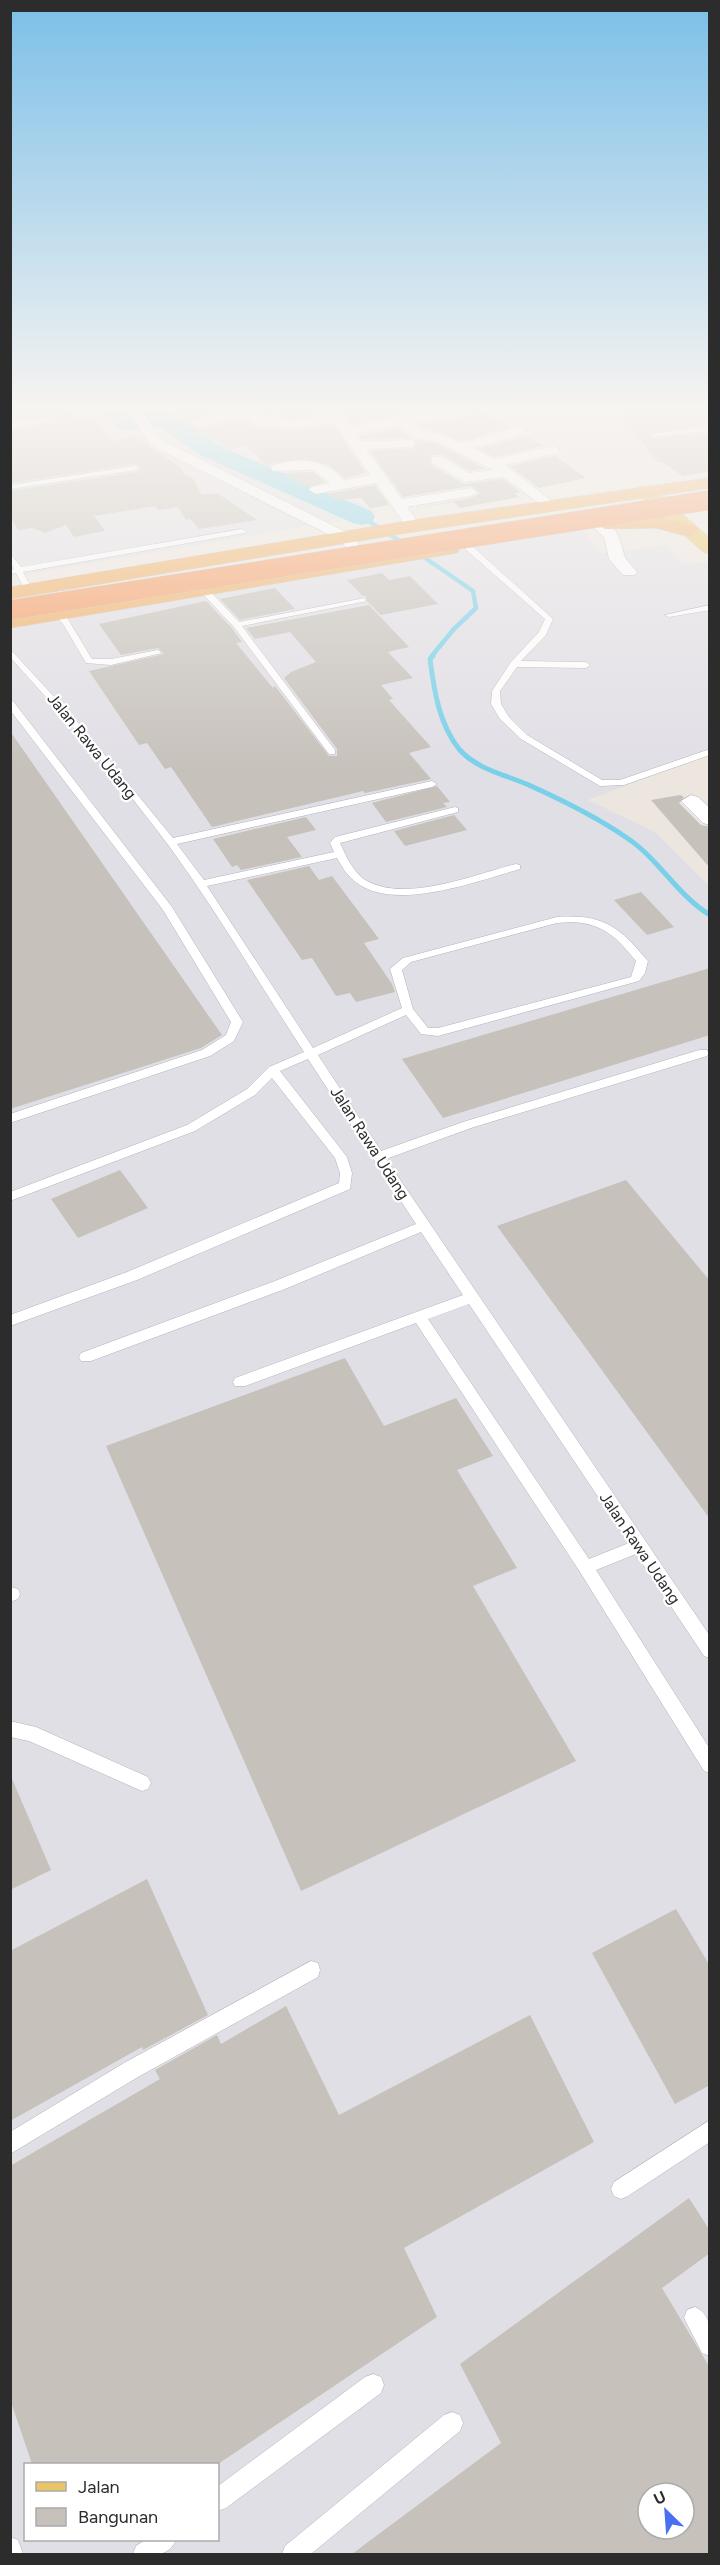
<svg xmlns="http://www.w3.org/2000/svg" width="720" height="2565" viewBox="0 0 720 2565" font-family="Figtree,sans-serif">
<style>
.industrial{fill:#e1dfe6;fill-rule:evenodd}
.lines{fill:none;stroke-linecap:round;stroke-linejoin:round}
.stream-far1{stroke:#78d0e9;stroke-width:4.5}
.stream{stroke:#78d0e9;stroke-width:5}
.river{fill:#78d0e9;fill-rule:evenodd}
.building{fill:#c6c1bb;fill-rule:evenodd}
.service-casing{stroke:#b0b2bc;stroke-width:1}
.minor-casing{stroke:#b0b2bc;stroke-width:1}
.primary-casing{stroke:#c4c4c4;stroke-width:1}
.trunk-casing{stroke:#c4c4c4;stroke-width:1}
.service{fill:#fff;fill-rule:evenodd}
.minor{fill:#fff;fill-rule:evenodd}
.primary{fill:#eac567;fill-rule:evenodd}
.trunk{fill:#f0b064;fill-rule:evenodd}
.motorway-bridge-casing{stroke:#c4c4c4;stroke-width:20;stroke-linecap:butt}
.motorway-bridge{stroke:#f69b61;stroke-width:19}
.labels{text-anchor:middle;dominant-baseline:central;stroke-width:4.5;stroke-linejoin:round;paint-order:stroke}
.street-label{font-size:16px;fill:#2c2c2c;stroke:#fff}
</style>
<rect width="100%" height="100%" fill="#ede6df"/>
<g class="industrial">
<path d="M11,410h134l13,15 46,-3 11,9 111,52 53,31 -368,63z"/>
<path d="M492,410h217v49l-41,5 -38,-6 -45,6 -86,-45z"/>
<path d="M580,527l21,26 65,-7 16,18 27,-2v191l-121,47 67,32 54,54v1668h-698v-1932zM26,2464h192v76h-192zM648,2493h36v36h-36z"/>
</g>
<g class="lines">
<g class="stream-far1">
<path d="M362,517l44,28"/>
<path d="M418,553l55,38 3,17 -23,22 -22,27"/>
</g>
<path class="stream" d="M433,656l-3,3c4,31 9,65 29,90 18,21 48,26 72,37 33,15 66,31 96,52 32,21 50,57 83,77"/>
<path class="river" d="M103,410h24l5,5 33,-2 8,2 47,31 151,65 4,6 -4,6 -9,2 -9,-2 -151,-67 -42,-29 -34,3 -8,-2z"/>
</g>
<g class="building">
<path d="M10,410h58l11,9 15,-2 19,24 21,-5 46,31 6,9 6,1 10,18 15,-2 40,27 -58,9 -9,-10 -4,1 -8,-13 -19,3 -4,-4 -61,10 11,15 -31,6 -8,-12 -21,8 -13,-5 -14,2 -8,-14v-25l127,-19 3,-5 -6,-3 -124,19v-53l45,-9 -4,-5 -41,6z"/>
<path d="M170,410h53l-30,9 -2,5 10,5 42,-11 14,10 19,-1 9,4 49,-6 32,48 -21,5 -16,-13 -26,-6 -30,4 -6,3 -21,-21 -15,5 -36,-20z"/>
<path d="M260,410h64l2,4 -38,5 -9,-5 -13,2z"/>
<path d="M342,410h84l-75,14z"/>
<path d="M474,410h7l30,17 -50,14 -42,-16 47,-9z"/>
<path d="M616,410h94v15l-60,7 -2,2 5,4 57,-5v38l-27,5 -21,-14h-4z"/>
<path d="M397,428l15,10 -51,1 -2,-3z"/>
<path d="M526,436l17,10 -49,11 -15,-8z"/>
<path d="M416,440l22,4 47,25 -16,2 -26,-16h-13l1,10 33,19 39,-5 17,13 -6,1 5,4 -59,11 -6,-6 -43,7 60,-11 9,-5 -9,-7 -68,11 -33,-46 44,-3z"/>
<path d="M556,456l30,22 -47,10 -29,-22z"/>
<path d="M313,472l12,10 -17,5 -25,-14z"/>
<path d="M375,485l14,20 -19,3 -9,-10 -24,2 -10,-6z"/>
<path d="M382,573l7,7 21,-4 28,28 -57,11 -14,-14 -1,-5h-3l-16,-16z"/>
<path d="M275,588l20,21 -55,11 -20,-21z"/>
<path d="M206,601l26,27 10,14 -6,1 37,45 2,-2 54,70h8v-7l-53,-71 7,-6 25,-10 -26,-30 -35,7 -9,-11 123,-23 40,42 -21,5 25,26 -32,7 12,14 -4,1 42,47 -22,6 22,26 -66,14 -2,-2 -151,36 -41,-60 -6,2 -18,-26 -8,2 -50,-74 75,-17 -6,-6 -37,7 -22,-31z"/>
<path d="M10,731l212,304 -21,13 -191,61z"/>
<path d="M437,786l13,16 -7,1 4,4 -61,15 -14,-19z"/>
<path d="M680,795l4,2 -5,6 22,22 9,2v41l-59,-68z"/>
<path d="M454,815l13,15 -62,16 -11,-15z"/>
<path d="M306,817l10,13 -29,7 15,20 -61,13 -4,-5 -5,2 -19,-28z"/>
<path d="M309,866l10,14 13,-4 47,63 -15,4 28,41 3,8 -39,10 -6,-9 -14,3 -24,-38 -10,2 -55,-80z"/>
<path d="M641,892l33,35 -27,8 -33,-35z"/>
<path d="M710,968v67l-267,83 -41,-59z"/>
<path d="M120,1170l28,38 -70,30 -27,-39z"/>
<path d="M626,1180l84,101v238l-213,-293z"/>
<path d="M345,1358l39,68 72,-28 37,58 -36,14 60,98 -44,18 103,175 -275,130 -195,-445z"/>
<path d="M10,1774l41,96 -41,20z"/>
<path d="M147,1879l61,136 -65,35 -1,-3 -132,74v-170z"/>
<path d="M676,1909l34,57v119l-35,19 -83,-151z"/>
<path d="M286,2006l53,109 191,-100 64,127 -190,106 33,69 -219,147h-186l-22,-65v-233l150,-87 -5,-9 62,-35 4,9z"/>
<path d="M689,2198l21,33v22l-48,35 48,80v186h-358l149,-111 -41,-79zM648,2493h36v36h-36z"/>
</g>
<g class="lines">
<g class="service-casing">
<g id="service">
<path d="M51,418l2,3 -43,7v-4z"/>
<path d="M710,427v4l-57,5 -3,-2z"/>
<path d="M134,466l4,2 -1,2 -127,19v-4z"/>
<path d="M242,529l4,2 -1,2 -222,39 10,18 -4,2 -4,-2 -9,-17 -6,1v-4l4,-1 -4,-6v-10l11,14z"/>
<path d="M464,544h6l83,75 -7,16 -25,26 65,1 4,3 -4,3 -69,-1 -17,24 1,13 8,13 18,18 75,45h18l90,-31v6l-86,30 -24,1 -79,-47 -21,-20 -9,-15 1,-13 19,-29 28,-30 6,-13 -81,-71z"/>
<path d="M201,588h6l32,34 126,-24v4h-3l-120,24 93,124v4h-6l-95,-127 -33,-35z"/>
<path d="M710,605v5l-41,7 -4,-2z"/>
<path d="M55,612h6l5,4 26,43h19l47,-9 4,3 -51,12 -25,-2 -23,-39 -9,-10z"/>
<path d="M10,649l72,78 91,111 259,-57 5,3 -5,3 -255,57 27,36 130,-28 -4,-9 5,-6 120,-30 3,1v4l-118,31c6,13 14,31 27,38 40,22 108,-7 149,-17l4,1v4c-43,12 -124,43 -163,14 -9,-6 -15,-16 -20,-25l-130,28 106,162 89,-40 -12,-39 13,-11 154,-41c44,-3 61,8 89,42l2,2 -3,12 -6,8 -201,55 -17,-2 -15,-19 -88,40 63,96 82,-29 236,-72h8l2,3 -2,3 -236,72 -85,31 324,477v22l-6,-2 -68,-102 -40,16 114,179v24l-6,-2 -124,-199 -164,-249 -171,63h-10l-2,-4 2,-4 228,-83 -42,-63 -136,57 -194,72h-10l-2,-4 2,-4 194,-72 141,-57 -108,-165 -28,12 67,86 5,16 -2,16 -213,91 -127,46v-11l117,-43 212,-89 1,-10 -5,-15 -63,-80 -17,17 -60,36 -185,70v-9l177,-67 60,-36 22,-22 35,-15c-45,-69 -87,-140 -135,-206 -49,-66 -104,-128 -159,-189zM572,922c33,2 45,16 64,39l-5,16 -193,51h-10l-15,-19 -11,-39 9,-8 146,-39zM469,1304l160,239 -40,16 -161,-240z"/>
<path d="M10,700l3,1 159,206 71,115 -9,19 -24,15 -200,67v-9l192,-64 24,-15 5,-13 -68,-112 -153,-200z"/>
<path d="M10,1587l8,2 2,5 -2,5 -8,3z"/>
<path d="M10,1721l26,6 112,50 3,6 -3,6 -6,2 -113,-50 -19,-4z"/>
<path d="M311,1961l7,2 2,7 -2,7 -180,100 -128,77v-22l114,-69z"/>
<path d="M710,2120v22l-82,54 -7,3 -7,-3 -3,-7 3,-7z"/>
<path d="M695,2307c19,8 15,31 15,49l-8,-3 -18,-35 3,-8z"/>
<path d="M373,2374l8,3 3,8 -3,8 -155,115 -8,3v-25l147,-109z"/>
<path d="M452,2412l8,3 3,8 -3,8 -149,123h-29l3,-8 159,-131z"/>
<path d="M10,2537l8,3 5,14h-13z"/>
<path d="M145,2540h31c-8,19 -26,14 -43,14l3,-8z"/>
</g>
</g>
<g class="minor-casing">
<g id="minor">
<path d="M128,410h13l19,29 190,95 26,30 -2,3h-12l-22,-27 -190,-95z"/>
<path d="M233,410h23l9,8 14,-2 9,5 41,-5 -3,-6h13l11,16 91,-16h31l-6,4 -54,10c16,9 33,11 49,19l59,-16 5,1v6l-52,14 21,11 59,-13 5,1v6l-53,12 52,40 -2,3h-10l-41,-31 -39,5 -33,-19v-6h10l26,16 25,-3 -54,-28 -22,-4 -20,-12 -42,8 5,7 54,-1v6l-5,1 -43,2 36,50 69,-11 7,4 -7,4 -64,11 14,19 -8,5 -5,-2 -32,-46 -60,11 -7,-4 2,-3 19,-4 -16,-13 -41,1 -2,-3 2,-3c29,-7 49,-7 71,15l26,-5 -35,-52 -50,6 -9,-4 -18,1 -15,-10 -43,11 -7,-4 2,-3z"/>
<path d="M598,519c20,5 22,22 27,38 2,5 9,10 12,15l-2,3h-12l-14,-16 -5,-22 -14,-13z"/>
<path d="M691,795l7,2 12,11v17l-7,-2 -22,-22z"/>
</g>
</g>
<g class="primary-casing">
<path id="primary" d="M645,486l6,1 59,51v16l-7,-2 -64,-57 -3,-4 3,-4z"/>
</g>
<g class="trunk-casing">
<g id="trunk">
<path d="M710,478v10l-297,44 -403,67v-12l403,-67z"/>
<path d="M657,516l40,11 2,4 -9,6 -34,-9 -51,1 -9,-6 9,-6z"/>
<path d="M450,543l7,2 3,4 -3,4 -447,75v-12z"/>
</g>
</g>
<use href="#service" class="service"/>
<use href="#minor" class="minor"/>
<use href="#primary" class="primary"/>
<use href="#trunk" class="trunk"/>
<g class="motorway-bridge-casing">
<path id="motorway-bridge" d="M10,610l700,-110"/>
</g>
<use href="#motorway-bridge" class="motorway-bridge"/>
</g>
<linearGradient id="sky" x2="0" y2="1"><stop stop-color="#7bbfe8"/><stop offset="0.53" stop-color="#f7f4f1"/><stop offset="1" stop-color="#f7f4f1" stop-opacity="0"/></linearGradient>
<rect width="720" height="770" fill="url(#sky)"/>
<g class="labels">
<g class="street-label">
<text transform="translate(92 746) rotate(51)">Jalan Rawa Udang</text>
<text transform="translate(370 1143) rotate(57)">Jalan Rawa Udang</text>
<text transform="translate(640 1548) rotate(56)">Jalan Rawa Udang</text>
</g>
</g>
<rect width="720" height="2565" fill="none" stroke="#2c2c2c" stroke-width="24"/>
<rect x="24" y="2463" width="195" height="78" fill="#ffffff" stroke="#ababab" stroke-width="1.5"/>
<rect x="36" y="2482" width="30" height="9" fill="#eac567" stroke="#ababab" stroke-width="1.5"/>
<text x="78" y="2493" font-size="18" fill="#2c2c2c">Jalan</text>
<rect x="36" y="2508" width="30" height="18" fill="#c6c1bb" stroke="#ababab" stroke-width="1.5"/>
<text x="78" y="2523" font-size="18" fill="#2c2c2c">Bangunan</text>
<g transform="translate(666 2511) rotate(335)"><circle r="28" fill="#ffffff" stroke="#ababab" stroke-width="1.5"/>
<path d="M0-4.5L10 22L0 15L-10 22Z" fill="#4870f1"/>
<text y="-9" font-size="16" font-weight="bold" text-anchor="middle" fill="#2c2c2c">U</text>
</g>
</svg>
